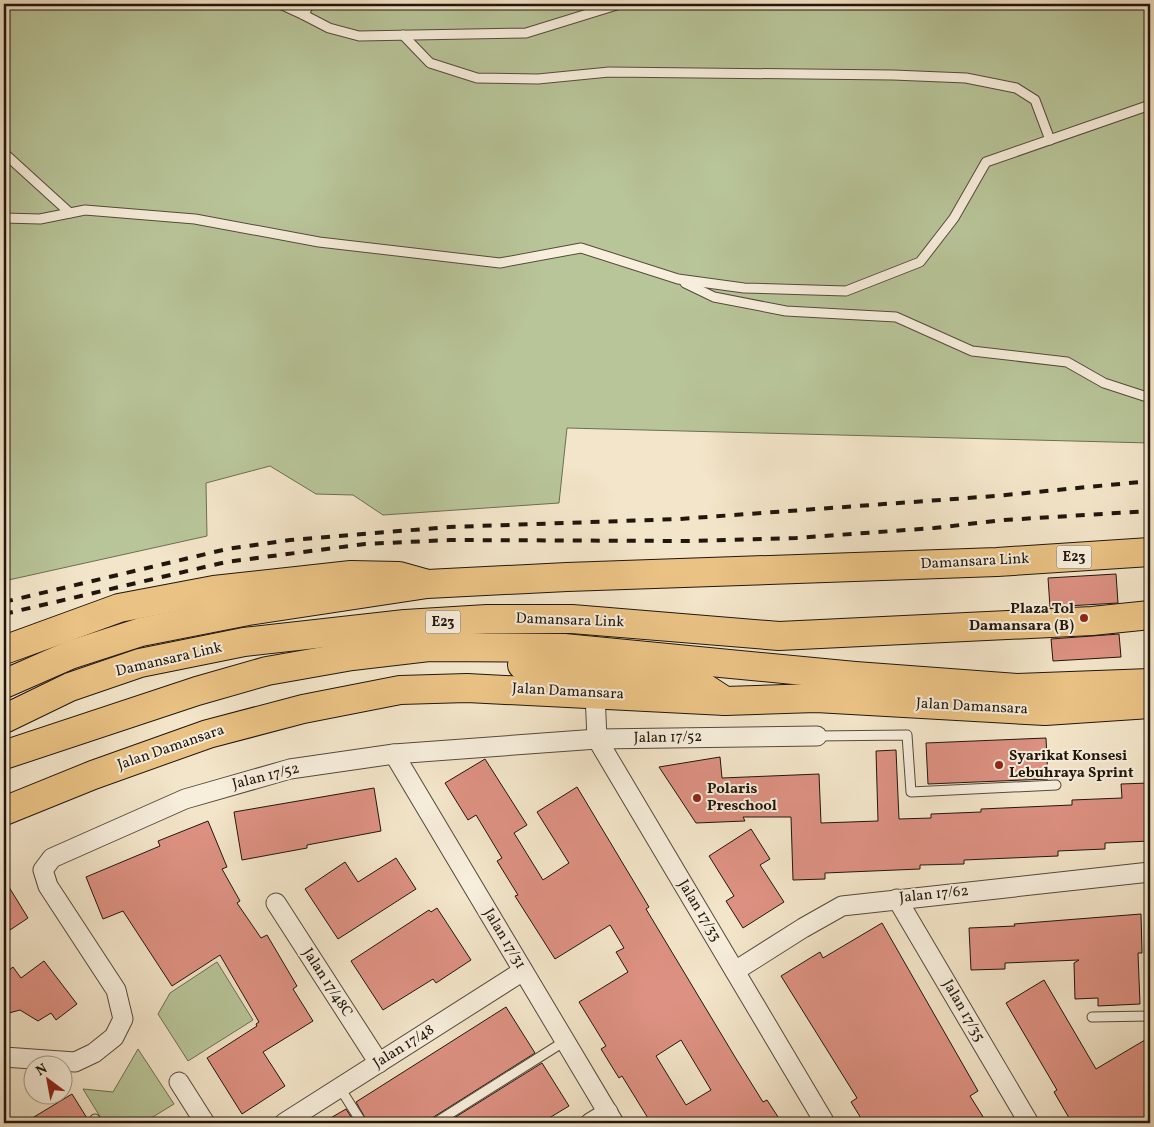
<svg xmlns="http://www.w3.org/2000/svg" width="1154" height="1127" viewBox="0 0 1154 1127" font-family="Vollkorn,serif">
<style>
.green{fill:#b8c599;stroke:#6c6e53}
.building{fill:#dd9182;stroke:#20160d;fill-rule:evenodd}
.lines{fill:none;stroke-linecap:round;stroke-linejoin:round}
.service-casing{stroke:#554a3c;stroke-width:11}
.minor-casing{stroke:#554a3c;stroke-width:21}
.primary-casing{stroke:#20160d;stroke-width:30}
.motorway-casing{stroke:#20160d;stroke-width:30}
.service{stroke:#f7eedc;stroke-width:9}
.minor{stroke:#f7eedc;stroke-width:19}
.primary{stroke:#eac284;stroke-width:28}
.motorway{stroke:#eac284;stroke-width:28}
.rail{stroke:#20160d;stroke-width:4;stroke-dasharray:9 9;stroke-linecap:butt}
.poi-dot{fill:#8f2418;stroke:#f7eedc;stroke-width:2}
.labels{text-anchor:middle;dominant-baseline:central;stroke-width:4;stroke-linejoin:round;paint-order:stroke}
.shield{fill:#f7eedc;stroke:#60574b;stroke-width:1}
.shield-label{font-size:14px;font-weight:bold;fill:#20160d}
.street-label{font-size:15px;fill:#20160d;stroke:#f7eedc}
.poi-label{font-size:15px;font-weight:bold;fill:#20160d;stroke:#f7eedc;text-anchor:start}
</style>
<rect width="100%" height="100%" fill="#f3e5c9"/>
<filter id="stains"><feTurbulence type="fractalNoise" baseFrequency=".004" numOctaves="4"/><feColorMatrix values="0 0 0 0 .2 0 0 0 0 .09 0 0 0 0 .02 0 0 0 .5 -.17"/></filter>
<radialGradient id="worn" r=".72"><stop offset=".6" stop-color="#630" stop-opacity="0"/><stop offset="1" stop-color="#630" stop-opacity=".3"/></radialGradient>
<g class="green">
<path d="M4,4h1146v439l-583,-15 -8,75 -176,12 -30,-20 -37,-1 -46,-28 -64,17 1,53 -203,45z"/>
<path d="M217,962l36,58 -65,41 -30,-47 12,-21z"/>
<path d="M138,1049l36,55 -31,19h-39l-21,-34 30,3z"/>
</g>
<g class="building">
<path d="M1116,574l2,29 -68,4 -2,-29z"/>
<path d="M1119,634l2,23 -68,4 -2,-22z"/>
<path d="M1046,738l2,41 -120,5 -2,-41z"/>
<path d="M896,750l3,69 32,-1v-4l50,-2v-3l91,-4v-5l50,-2 -1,-14 28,-1 1,58 -45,2v6l-47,2v5l-94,4v4l-44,1v4l-95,4v6l-32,1 -2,-63h-48l2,4 -49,2 -37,-56 61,-10 2,21 97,-4 2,49 57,-2 -2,-70z"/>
<path d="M485,759l42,66 -13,8 29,47 26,-17 -32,-51 40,-25 72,120 -3,2 89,148 28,45 4,-2 15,23h-131l-29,-47 -3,2 -18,-29 5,-3 -27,-44 49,-30 -12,-20 8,-4 -14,-23 -55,34 -40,-63 3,-1 -21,-34 5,-3 -26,-43 -8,5 -23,-37zM681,1040l30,50 -25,15 -30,-49z"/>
<path d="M374,788l7,43 -74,14v3l-65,12 -8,-48z"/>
<path d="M208,821l19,46 -5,2 18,32 -3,2 24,35 6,-3 30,51 -4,3 20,32 -50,31 22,34 -43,28 -35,-56 50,-32 -1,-2 3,-2 -39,-67 -48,31 -49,-75 -20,8 -17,-42 74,-31 -2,-5z"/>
<path d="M751,829l19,30 -10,6 24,37 -41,26 -17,-27 8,-5 -25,-40z"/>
<path d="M396,858l20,31 -78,50 -33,-50 40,-27 13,20z"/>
<path d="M4,879l24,39 -24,16z"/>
<path d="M437,908l34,52 -35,23 -3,-4 -50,31 -32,-49 78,-51 2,2z"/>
<path d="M1141,914l1,39h-4l2,51 -42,2v-8l-23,1 -1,-36 5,-3 -74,3v6l-34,1 -2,-42 46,-2 -1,-2z"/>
<path d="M882,923l96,168 -8,5 17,27h-123l-13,-21 6,-4 -76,-122 39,-24 3,6z"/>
<path d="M44,961l33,43 -21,16 -5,-7 -13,8 -18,-11 -11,3 -5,-7v-32l9,-7 8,11z"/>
<path d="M1044,980l52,89 54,-32v86h-78l-18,-31 3,-2 -51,-87z"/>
<path d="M506,1007l29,46 -103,65 -3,5h-61l-12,-21z"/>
<path d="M542,1063l27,43 -28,17h-95z"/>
<path d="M72,1094l18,29h-66z"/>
<path d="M346,1109l9,14h-33z"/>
</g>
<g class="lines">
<g class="service-casing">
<g id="service">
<path d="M280,4l24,11"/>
<path d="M309,4l-5,11 25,13 30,8 167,-3 94,-29"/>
<path d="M403,35l27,28 47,15 61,1 71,-7 284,3 73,3 50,10 19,12 15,40"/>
<path d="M4,153l66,60"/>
<path d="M4,218l36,1 45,-9 110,9 124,23 181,21 81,-15 97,31 66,9 102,3 74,-29 34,-44 32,-56 164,-57"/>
<path d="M685,283l29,14 72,14 110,6 76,34 95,11 37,21 46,15"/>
<path d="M817,736l90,-1 4,57 145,-7"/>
<path d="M1092,1017l58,-1"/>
<path d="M340,1088l22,35"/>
<path d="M95,1119l2,4"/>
<path d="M435,1123l130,-82"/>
</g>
</g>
<g class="minor-casing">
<g id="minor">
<path d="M595,693l2,46 228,384"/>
<path d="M394,754l220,369"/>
<path d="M897,899l132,224"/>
<path d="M276,903l103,160"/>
<path d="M735,971l68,-43 39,-22 308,-34"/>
<path d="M4,1057l71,5 19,-9 20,-16 9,-18 -7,-29 -68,-104 -5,-16 9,-12 133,-59 105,-30 104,-15 203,-15 220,-3"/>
<path d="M179,1082l26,41"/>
<path d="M284,1123l239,-152"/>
<path d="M590,1123l18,-11"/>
</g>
</g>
<g class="primary-casing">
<g id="primary">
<path d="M4,650l115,-42 95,-18 137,-15 48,1 25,7"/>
<path d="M4,811l89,-36 115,-41 95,-25 97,-19 67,-2 258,13 91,-3 229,13 105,-7"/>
</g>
</g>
<g class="motorway-casing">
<g id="motorway">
<path d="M522,665l157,16 20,3 26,17"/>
<path d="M4,684l66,-29 71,-23 107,-21 179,-27 140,-7 430,-15 153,-10"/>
<path d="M4,719l66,-32 70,-24 104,-21 161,-18 82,-5h85l207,17 313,-15 58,-6"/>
<path d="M4,755l193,-64 70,-20 85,-15 77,-9 135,1 291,28 162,12 133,-5"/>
</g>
</g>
<use href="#service" class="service"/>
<use href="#minor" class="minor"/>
<use href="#primary" class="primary"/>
<use href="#motorway" class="motorway"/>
<g class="rail">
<path d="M4,602l223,-53 63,-9 159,-13 230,-8 316,-23 155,-15"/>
<path d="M4,614l222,-52 139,-18 85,-4 238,1 108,-3 138,-10 70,-8 146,-9"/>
</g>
</g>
<g class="poi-dot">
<circle cx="1084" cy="618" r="5"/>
<circle cx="999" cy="765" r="5"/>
<circle cx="697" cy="798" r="5"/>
</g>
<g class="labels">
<g class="shield">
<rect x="1056.5" y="545.5" width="35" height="23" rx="4"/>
<rect x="425.5" y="610.5" width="35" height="23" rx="4"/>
</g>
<g class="shield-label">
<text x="1074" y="557">E23</text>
<text x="443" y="622">E23</text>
</g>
<g class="street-label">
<text transform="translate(975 562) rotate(-3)">Damansara Link</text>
<text transform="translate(570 621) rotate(2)">Damansara Link</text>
<text transform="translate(169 660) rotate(-13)">Damansara Link</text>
<text transform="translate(568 692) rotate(3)">Jalan Damansara</text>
<text transform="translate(972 707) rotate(3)">Jalan Damansara</text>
<text transform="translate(668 738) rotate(-1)">Jalan 17/52</text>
<text transform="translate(171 748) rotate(-19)">Jalan Damansara</text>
<text transform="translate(266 777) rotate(-14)">Jalan 17/52</text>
<text transform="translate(934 895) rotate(-6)">Jalan 17/62</text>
<text transform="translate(699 911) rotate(59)">Jalan 17/33</text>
<text transform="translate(504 939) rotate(59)">Jalan 17/31</text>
<text transform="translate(327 983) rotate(57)">Jalan 17/48C</text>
<text transform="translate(963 1011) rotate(60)">Jalan 17/35</text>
<text transform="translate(404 1047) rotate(-32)">Jalan 17/48</text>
</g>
<g class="poi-label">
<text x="1074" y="609" text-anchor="end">Plaza Tol<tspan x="1074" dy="17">Damansara (B)</tspan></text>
<text x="1009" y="756">Syarikat Konsesi<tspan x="1009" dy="17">Lebuhraya Sprint</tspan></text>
<text x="707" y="789">Polaris<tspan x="707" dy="17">Preschool</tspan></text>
</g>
</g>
<rect width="1154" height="1127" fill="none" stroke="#f3e5c9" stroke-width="20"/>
<rect x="5" y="5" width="1144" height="1117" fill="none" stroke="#20160d" stroke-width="2.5"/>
<rect x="10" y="10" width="1134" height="1107" fill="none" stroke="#20160d"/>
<g transform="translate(48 1080) rotate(328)"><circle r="24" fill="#f7eedc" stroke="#a19889"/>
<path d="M0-4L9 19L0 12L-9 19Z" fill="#8f2418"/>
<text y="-8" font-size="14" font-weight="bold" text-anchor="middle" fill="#20160d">N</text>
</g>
<rect width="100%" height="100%" filter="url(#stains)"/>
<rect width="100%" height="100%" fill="url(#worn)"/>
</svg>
